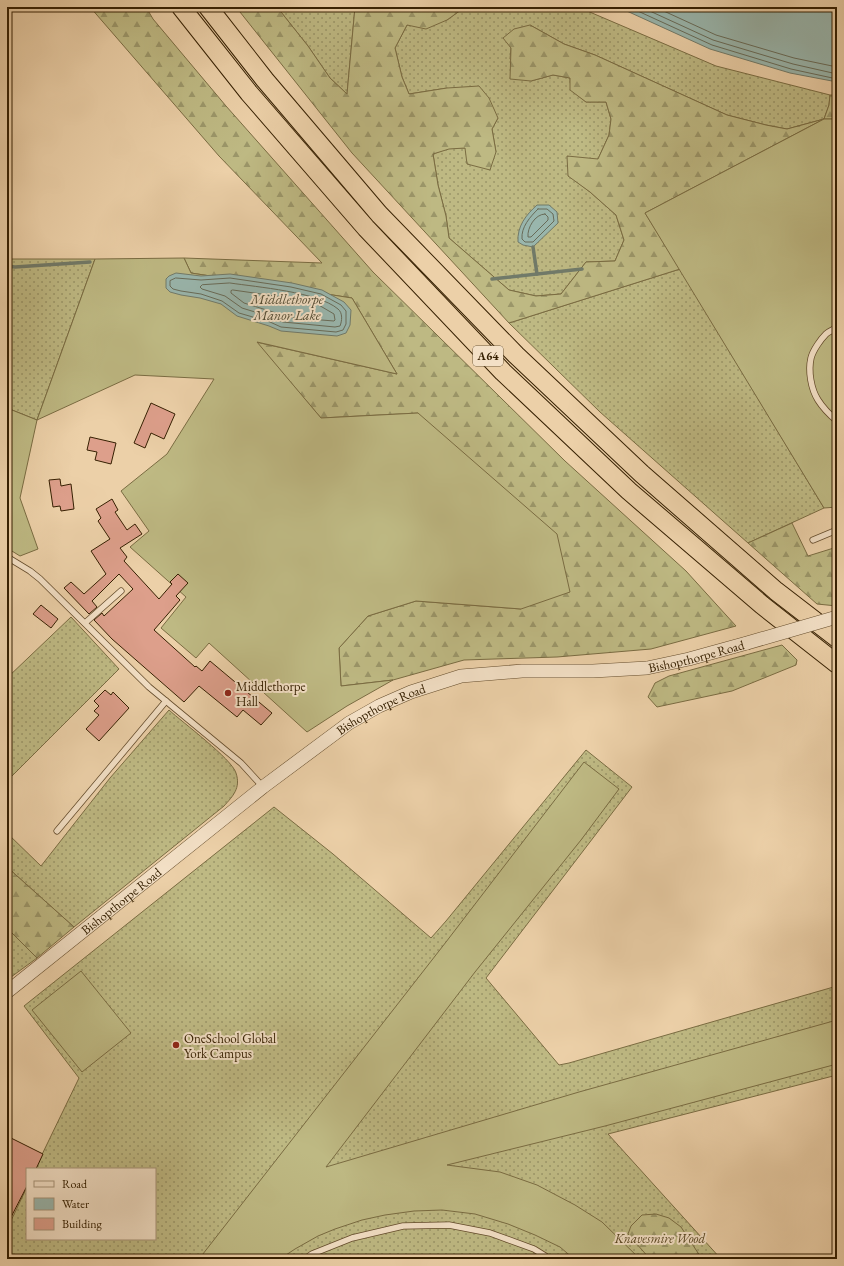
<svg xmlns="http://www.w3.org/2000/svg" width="844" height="1266" viewBox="0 0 844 1266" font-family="'EB Garamond',serif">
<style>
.grass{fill:url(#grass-dots);stroke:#7a6c42}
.forest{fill:url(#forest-firs);stroke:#7a6c42}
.garden{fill:#beb983;stroke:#7a6c42}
.water{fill:#99b6ad;stroke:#717a69}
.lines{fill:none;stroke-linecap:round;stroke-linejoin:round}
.shore{stroke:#686b58;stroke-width:1}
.stream{stroke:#717a69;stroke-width:3.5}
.building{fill:#dd9f8b;stroke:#362002}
.service-casing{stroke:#644c2c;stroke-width:7}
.tertiary-casing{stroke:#644c2c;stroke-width:14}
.trunk-casing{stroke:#362002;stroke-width:20}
.service{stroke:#f3e0c6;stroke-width:5.5}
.tertiary{stroke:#f3e0c6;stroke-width:13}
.trunk{stroke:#ecd0a8;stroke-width:18}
.tertiary-bridge-casing{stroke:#644c2c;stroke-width:14;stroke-linecap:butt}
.tertiary-bridge{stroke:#f3e0c6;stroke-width:13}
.poi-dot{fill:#8f2418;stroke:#f3e0c6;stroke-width:1.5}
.labels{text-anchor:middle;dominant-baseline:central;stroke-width:4;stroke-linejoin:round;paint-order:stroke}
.shield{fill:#f3e0c6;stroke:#6f5a3d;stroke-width:1}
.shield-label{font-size:12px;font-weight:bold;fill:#362002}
.street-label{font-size:13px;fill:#362002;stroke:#f3e0c6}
.poi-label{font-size:13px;fill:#362002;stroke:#f3e0c6;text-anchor:start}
.park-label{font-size:13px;font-style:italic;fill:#584622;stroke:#f3e0c6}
.water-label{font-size:14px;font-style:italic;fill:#544d35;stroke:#f3e0c6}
</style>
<defs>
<pattern id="grass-dots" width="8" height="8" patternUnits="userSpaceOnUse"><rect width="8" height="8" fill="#beb983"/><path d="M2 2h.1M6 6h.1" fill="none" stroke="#9b9669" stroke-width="1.8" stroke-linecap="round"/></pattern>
<pattern id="forest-firs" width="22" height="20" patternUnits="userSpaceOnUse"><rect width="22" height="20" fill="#beb983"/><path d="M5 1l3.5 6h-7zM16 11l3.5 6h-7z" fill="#9b9669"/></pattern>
</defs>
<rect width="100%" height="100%" fill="#ecd0a8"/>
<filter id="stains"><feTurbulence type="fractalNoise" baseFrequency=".005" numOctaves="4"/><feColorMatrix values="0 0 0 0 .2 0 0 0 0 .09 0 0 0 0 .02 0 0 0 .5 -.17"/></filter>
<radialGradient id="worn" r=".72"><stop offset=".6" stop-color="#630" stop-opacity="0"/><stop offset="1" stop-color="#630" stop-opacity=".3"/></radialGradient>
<g class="grass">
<path d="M277,7h78l-8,87 -17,-16 -22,-32z"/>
<path d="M465,7h113l138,59 114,29 -1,10 -5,14 -37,10 -21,-4 -39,-10 -132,-60 -31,-11 -34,-19 -19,23 -1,11 21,22 22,-6 17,3 1,12 15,12h20l5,17 -2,16 -11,24 -30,16 22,17 26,23 8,25 -9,21 -29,1 -25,32 -25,2 -27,-6 -60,-52 -3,-22 -8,-31 -5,-31 16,-6h16l31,4 -4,-23 6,-11 -51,-30 -38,6 -7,-17 -7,-29 12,-23 40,-5z"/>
<path d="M7,259h88l-58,161 -30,-12z"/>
<path d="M680,269l144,239 -76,35 -148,-131 -91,-89z"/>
<path d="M71,617l48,52 -112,112v-103z"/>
<path d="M169,710c13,12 63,49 67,63 5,15 -3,23 -12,33l-150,121 -67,-60v-34l34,33 69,-88z"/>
<path d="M586,750l46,37 -146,191 73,87 10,-2 268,-77v89l-229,59 113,125h-19l-8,-11 -47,7 3,4h-643v-30l20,-42v52h128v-70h-120l44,-91 -55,-72 250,-199 59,47 98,84 15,-17z"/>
<path d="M7,928l30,30 -30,22z"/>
</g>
<g class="forest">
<path d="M90,7h56l7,12 73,87 147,166 192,189 121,110 50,55 -85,23 -94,8 -93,3 -71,20 -52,6 -2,-38 29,-32 48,-15 105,8 -103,-196 -97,5 -65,-76 141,32 -45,-76 -161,-25 -7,-15 138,5 -103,-107z"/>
<path d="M236,7h41l31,39 22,32 17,16 8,-87h110l-18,13 -21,9 -19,-4 -12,23 7,29 7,17 38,-6 32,-2 10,12 9,20 -6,11 4,23 -6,18 -23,-6 -2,-16 -16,1 -16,5 5,31 8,31 3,22 60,52 27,6 25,-2 25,-32 29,-1 9,-21 -8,-25 -26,-23 -22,-16 -1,-20 31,3 11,-24 2,-16 -5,-17h-20l-16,-12v-12l-17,-3 -22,6 -21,-2 1,-31 -8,-10 11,-9 16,-4 34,19 31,11 132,60 39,10 21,4 37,-10 5,-14 1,-10h7v24h-13l-179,94 35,56 -171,54 -157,-170z"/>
<path d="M792,523l16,33 29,-9v59l-20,-2 -69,-61z"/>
<path d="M782,645l15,15 -1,5 -64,26 -75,16 -9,-10 7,-14 14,-7z"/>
<path d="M7,867l67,60 -37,31 -30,-30z"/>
<path d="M656,1214l13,4 12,9 21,32h-52l-22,-25 3,-8 11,-11z"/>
</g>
<g class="garden">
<path d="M824,119h13v388l-13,1 -179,-295z"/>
<path d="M184,258l7,15 161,25 45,76 -140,-32 64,76 97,-5 139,121 13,58 -49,17 -105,-8 -48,15 -29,32 2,38 52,-6 -46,26 -40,26 -98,-89 -13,15 -35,-30 25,-31 -56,-50 19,-16 -28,-40 46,-37 47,-75 -79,-4 -98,45 -17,78 18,51 -18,7 -13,-8v-140l30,12 58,-161z"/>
<path d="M584,762l35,27 -38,51 -106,132 -149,195 253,-75 258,-72v44l-232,62 -158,39 53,7 37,13 38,20 27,17 38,37h-66l-14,-12 -25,-12 -27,-11 -33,-10 -33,-4 -28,1 -29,4 -23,5 -27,9 -17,7 -23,13 -15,10h-81l247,-317z"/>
<path d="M81,971l50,62 -49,39 -50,-62z"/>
</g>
<g class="water">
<path d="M618,7h219v77l-5,-3 -42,-8 -80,-24z"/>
<path d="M537,205h12l8,7 1,11 -25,24 -10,-2 -5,-3c-1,-16 8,-27 19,-37z"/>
<path d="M176,273l25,3 29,-2 62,9 30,7 22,12 7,8 -1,15 -4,8 -9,3 -56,-5 -12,-5 -32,-10 -16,-12 -21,-6 -19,-3 -11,-3 -4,-4v-9l3,-3z"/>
</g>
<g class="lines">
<g class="shore">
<path d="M629,7l83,38 79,24 46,10"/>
<path d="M641,7l72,33 80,24 44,10"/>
<path d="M655,7l61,28 78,23 43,9"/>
<path d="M538,209h9l6,5 1,7 -21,21h-8l-3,-3c-1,-12 8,-22 16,-30z"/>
<path d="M545,214l3,3v3l-17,17h-3c-1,-9 7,-23 17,-23z"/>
<path d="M176,278l25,2 29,-2 61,9 30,7 20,11 5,6v13l-3,6 -7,2 -55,-5 -11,-5 -31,-9 -17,-12 -21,-7 -20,-3 -8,-2 -3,-3v-5z"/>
<path d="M230,283c27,4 88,9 108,26 5,4 4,12 2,17l-5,1 -52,-5 -12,-5 -29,-9 -17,-12 -23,-7 -2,-2 2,-2z"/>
<path d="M233,290l56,8 28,6 17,10 1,6 -1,1 -50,-4 -11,-5 -29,-9 -13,-10v-2z"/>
</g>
<g class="stream">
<path d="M533,247l4,27"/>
<path d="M7,266l8,1 75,-5"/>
<path d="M492,279l90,-10"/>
</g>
</g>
<g class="building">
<path d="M151,403l24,11 -11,25 -13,-6 -6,15 -11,-5z"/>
<path d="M90,437l26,6 -5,21 -16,-4 2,-8 -10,-2z"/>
<path d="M60,479l1,7 10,-2 3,25 -13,2 -1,-5 -7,1 -4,-27z"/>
<path d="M112,499l6,11 -3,2 12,18 8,-6 7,10 -22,14 7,9 -3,4 35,38 13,-15 -2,-2 8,-8 10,9 -12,13 4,4 -26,30 41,37 1,-1 6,5 8,-10 62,52 -11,12 -18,-15 -6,7 -38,-31 -15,16 -72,-63 -18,-19 8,-7 2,3 29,-27 -14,-15 -27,27 5,6 -8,7 -25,-26 7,-6 13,12 22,-20 -15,-23 19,-12 -12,-18 3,-3 -5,-9z"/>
<path d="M41,605l17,14 -7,9 -18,-14z"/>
<path d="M105,690l6,5 2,-3 16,16 -30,33 -13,-12 13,-14 -5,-4 5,-5 -5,-5z"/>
<path d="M7,1136l36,18 -7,15h-9v17l-20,39z"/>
</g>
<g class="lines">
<g class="service-casing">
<g id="service">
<path d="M837,327c-3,3 -8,4 -11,7 -5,5 -13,16 -15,24 -3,13 0,31 7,42 5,8 12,15 19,21"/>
<path d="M813,540l24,-10"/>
<path d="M7,557l23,14 10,8 109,108 92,76 22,24"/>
<path d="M85,623l36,-32"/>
<path d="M57,831l109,-130"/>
<path d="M305,1259l7,-5 40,-16 51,-12 46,-1 41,8 44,16 16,10"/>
</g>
</g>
<g class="tertiary-casing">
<g id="tertiary">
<path id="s1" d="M7,992l256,-205 86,-64 30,-17 32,-14 50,-16 61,-5h71l54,-3 42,-9 58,-16"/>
</g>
</g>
<g class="trunk-casing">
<g id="trunk">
<path d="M181,7l68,86 117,135 137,144 126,119 133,114 75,59"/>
<path d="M208,7l57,73 114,134 137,141 126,119 134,117 61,47"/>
</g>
</g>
<use href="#service" class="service"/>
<use href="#tertiary" class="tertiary"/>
<use href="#trunk" class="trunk"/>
<g class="tertiary-bridge-casing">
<path id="tertiary-bridge" d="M747,643l90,-26"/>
</g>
<use href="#tertiary-bridge" class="tertiary-bridge"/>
</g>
<g class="poi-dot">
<circle cx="228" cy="693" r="4"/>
<circle cx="176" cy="1045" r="4"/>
</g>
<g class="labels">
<rect class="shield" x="473" y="346" width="30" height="20" rx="3"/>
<g class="shield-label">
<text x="488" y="356">A64</text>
</g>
<g class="street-label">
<text stroke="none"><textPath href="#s1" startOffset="794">Bishopthorpe Road</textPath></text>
<text stroke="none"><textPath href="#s1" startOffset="470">Bishopthorpe Road</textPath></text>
<text stroke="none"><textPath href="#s1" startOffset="146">Bishopthorpe Road</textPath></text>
</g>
<g class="poi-label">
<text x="236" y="686">Middlethorpe<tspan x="236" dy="15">Hall</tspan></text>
<text x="184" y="1038">OneSchool Global<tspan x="184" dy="15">York Campus</tspan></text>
</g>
<g class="park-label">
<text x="660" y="1238">Knavesmire Wood</text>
</g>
<g class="water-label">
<text x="287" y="299">Middlethorpe<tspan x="287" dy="16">Manor Lake</tspan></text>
</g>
</g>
<rect width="844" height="1266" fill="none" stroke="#ecd0a8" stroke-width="24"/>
<rect x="8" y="8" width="828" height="1250" fill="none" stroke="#362002" stroke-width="2"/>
<rect x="12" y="12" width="820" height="1242" fill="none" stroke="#362002"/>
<rect x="26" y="1168" width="130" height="72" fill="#f3e0c6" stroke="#a79378"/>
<rect x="34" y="1181" width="20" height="6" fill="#f3e0c6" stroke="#a79378"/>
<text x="62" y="1188" font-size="12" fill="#362002">Road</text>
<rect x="34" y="1198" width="20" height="12" fill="#99b6ad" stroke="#a79378"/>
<text x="62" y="1208" font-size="12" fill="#362002">Water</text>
<rect x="34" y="1218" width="20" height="12" fill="#dd9f8b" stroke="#a79378"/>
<text x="62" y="1228" font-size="12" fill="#362002">Building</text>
<rect width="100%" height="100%" filter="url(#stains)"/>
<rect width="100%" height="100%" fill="url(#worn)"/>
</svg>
